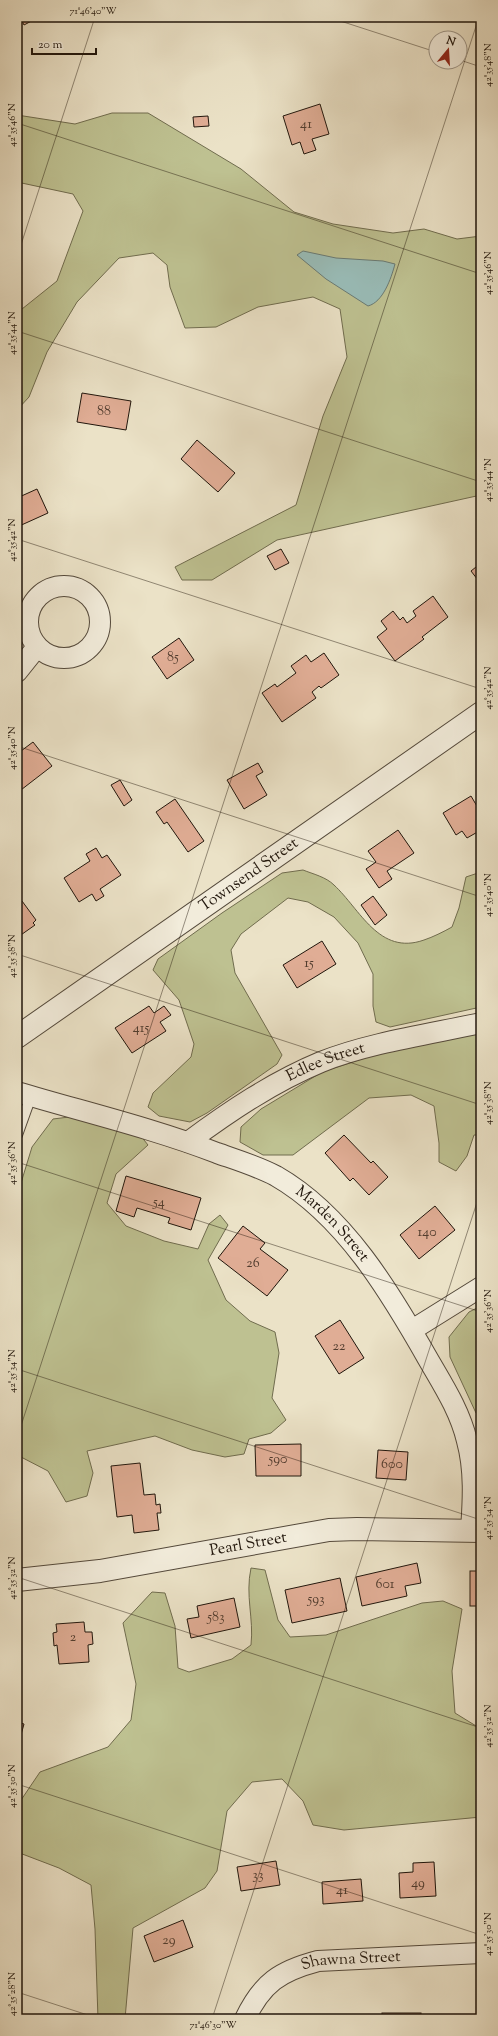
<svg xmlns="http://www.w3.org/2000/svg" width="498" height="2036" viewBox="0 0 498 2036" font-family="'Sorts Mill Goudy',serif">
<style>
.green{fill:#bec191;stroke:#706c4e}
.water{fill:#99bdb9;stroke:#697a74}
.building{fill:#e0ad95;stroke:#21160c}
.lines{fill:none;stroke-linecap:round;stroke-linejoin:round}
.service-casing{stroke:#54493b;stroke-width:12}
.minor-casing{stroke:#54493b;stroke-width:22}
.tertiary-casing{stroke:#54493b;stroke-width:24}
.service{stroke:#f2ecdb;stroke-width:10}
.minor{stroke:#f2ecdb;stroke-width:20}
.tertiary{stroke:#f2ecdb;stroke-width:22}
.ticks{fill:none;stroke:#21160c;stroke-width:1;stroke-opacity:0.45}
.labels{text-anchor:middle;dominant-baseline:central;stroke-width:4;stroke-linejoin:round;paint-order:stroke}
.number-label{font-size:14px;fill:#513c2e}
.street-label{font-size:16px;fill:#21160c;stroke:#f2ecdb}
.neatline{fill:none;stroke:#21160c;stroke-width:1.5}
.ticks-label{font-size:10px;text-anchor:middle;fill:#21160c}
</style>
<rect width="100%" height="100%" fill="#ebe2c7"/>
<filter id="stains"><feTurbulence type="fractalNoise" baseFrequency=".005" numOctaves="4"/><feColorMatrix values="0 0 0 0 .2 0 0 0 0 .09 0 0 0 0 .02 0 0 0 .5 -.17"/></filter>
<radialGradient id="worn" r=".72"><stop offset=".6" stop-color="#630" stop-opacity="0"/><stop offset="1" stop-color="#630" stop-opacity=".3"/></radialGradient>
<g class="green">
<path d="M112,113h36l93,56 53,43 39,12 60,9 31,-4 33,10 24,-3v259l-204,45 -65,40h-30l-7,-13 121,-62 27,-89 24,-59 -7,-48 -27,-12 -55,10 -42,20 -31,1 -15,-41 -3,-22 -14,-12 -34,5 -42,44 -30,50 -18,45 -12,13v-97l40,-32 26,-70 -10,-17 -56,-12v-67l58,9z"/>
<path d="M303,870c10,4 23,7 31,15 26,24 45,71 90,55 9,-3 19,-8 28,-13l7,-19 7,-31 15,-5v135l-91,20 -14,-5 -3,-16v-32l-15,-31 -24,-26 -26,-15 -20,-4 -47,36 -10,16 4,23 47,82 -5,9 -70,49 -17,9 -31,-6 -11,-9 5,-14 38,-36 3,-13 -15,-44 -26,-30 5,-11 64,-46 60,-40z"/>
<path d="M481,1032v103h-7l-7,21 -11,15 -17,-9v-19l-5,-37 -23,-11 -42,3 -76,57h-30l-23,-13 1,-15 20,-18 61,-37 58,-19z"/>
<path d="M77,1116l63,19 8,10 -32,29 -9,29 19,23 38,15 34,8 11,-25 11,-9 8,10 -20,35 18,40 24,21 25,11 4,21 -7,45 14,22 -15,13 -22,6 -5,15 -19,3 -33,-7 -37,-14 -68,15 6,22 -6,23 -21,6 -18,-31 -27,-14 -4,1v-262l15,-49 21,-28z"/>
<path d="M481,1306v108l-5,-1 -26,-56 -1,-20 20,-25z"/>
<path d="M251,1568l14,2 13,50 12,17 36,-2 96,-32 21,-2 19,8 -10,62 3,42 26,16v88l-137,13 -31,-5 -10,-24 -21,-22 -30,3 -25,29 -10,60 -12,17 -72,40 -8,91h-27l-3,-90 -4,-44 -32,-17 -42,-16v-46l23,-34 68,-25 23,-27 5,-36 -13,-61 29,-31 13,1 10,33 3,42 11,4 43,-13 19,-14c3,-27 -6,-49 0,-77z"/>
</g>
<path class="water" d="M303,251l33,7 47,3 12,3c-4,15 -12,38 -27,42l-42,-27 -29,-24z"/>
<g class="building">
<path d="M20,17h19l-15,8z"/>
<path d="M320,104l9,30 -17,5 4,11 -12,4 -4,-12 -8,3 -9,-29z"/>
<path d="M208,116l1,10 -15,1 -1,-10z"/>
<path d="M82,393l49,8 -5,29 -49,-8z"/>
<path d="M197,440l38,33 -17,19 -37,-33z"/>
<path d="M37,489l11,24 -31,14v-29z"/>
<path d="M281,549l8,14 -14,7 -8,-14z"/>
<path d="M481,563v21l-10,-13z"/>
<path d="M433,596l15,21 -26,20 2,2 -29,22 -18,-24 10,-8 -6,-8 12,-10 7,9 3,-3 4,6 9,-7 -3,-5z"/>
<path d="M179,638l15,22 -27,19 -15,-22z"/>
<path d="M324,653l15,22 -18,13 -2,-2 -7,6 4,6 -34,24 -20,-29 13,-9 2,3 19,-14 -5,-7 15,-11 5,7z"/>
<path d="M33,742l19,24 -35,27v-39z"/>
<path d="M258,763l5,9 -7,4 11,19 -23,14 -17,-29z"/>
<path d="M120,780l12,20 -8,6 -13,-21z"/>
<path d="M471,796l10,17v17l-14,8 -5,-7 -6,4 -13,-22z"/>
<path d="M175,799l29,42 -16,11 -21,-30 -3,2 -8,-12z"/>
<path d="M398,830l16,23 -27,18 5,8 -13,9 -13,-19 10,-7 -8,-11z"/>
<path d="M96,848l6,10 5,-3 14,20 -21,14 4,7 -8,5 -4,-7 -13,8 -15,-24 26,-17 -4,-7z"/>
<path d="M373,896l14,19 -12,10 -14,-20z"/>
<path d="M22,901l14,19 -3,3 2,2 -17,12 -1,-33z"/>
<path d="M322,941l14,23 -39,24 -14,-23z"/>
<path d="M149,1006l5,7 10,-7 7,9 -11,7 6,9 -34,22 -17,-25z"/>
<path d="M344,1135l27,28 2,-2 15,16 -19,18 -16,-17 -3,3 -25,-28z"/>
<path d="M126,1176l75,22 -10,32 -23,-7 2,-5 -33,-10 -3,9 -18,-6z"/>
<path d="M435,1206l20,24 -36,29 -19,-24z"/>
<path d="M243,1226l22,17 -5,6 28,21 -21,26 -49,-38z"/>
<path d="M340,1320l24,38 -25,16 -24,-38z"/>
<path d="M301,1444v32h-45l-1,-31z"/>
<path d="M378,1450l30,2 -2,28 -30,-2z"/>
<path d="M140,1463l4,32 11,-1 1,11 4,-1 1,9h-4l2,17 -25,3 -2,-18 -15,2 -6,-51z"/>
<path d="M417,1563l4,20 -16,3 2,10 -45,10 -6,-29z"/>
<rect x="470" y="1571" width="11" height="35"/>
<path d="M340,1578l7,33 -55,12 -7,-33z"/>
<path d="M234,1598l6,29 -49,11 -4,-19 12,-2 -2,-11z"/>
<path d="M84,1622l1,10h7l1,12 -5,1 1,17 -30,2 -2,-19 -3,1 -1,-13 4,-1 -1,-8z"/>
<path d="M17,1722l7,2 -7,25z"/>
<path d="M276,1861l4,24 -39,6 -4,-24z"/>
<path d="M434,1862l2,34 -36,2 -1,-25 14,-1v-9z"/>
<path d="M361,1879l2,22 -40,3 -1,-22z"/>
<path d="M183,1920l10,27 -39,15 -10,-26z"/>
<rect x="382" y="2013" width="39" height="6"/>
<rect x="457" y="2016" width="24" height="3"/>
</g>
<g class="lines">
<g class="service-casing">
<path id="service" d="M17,1135l14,-39"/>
</g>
<g class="minor-casing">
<g id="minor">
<circle cx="64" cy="622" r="36"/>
<path d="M17,672l20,-25"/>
<path id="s1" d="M17,1092c67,20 135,36 200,61 20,7 40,13 59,23 68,39 114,116 152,183 15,26 32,52 39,82 8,29 6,60 4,90"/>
<path id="s2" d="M188,1142c42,-31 85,-60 133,-80 47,-19 109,-28 160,-39"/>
<path d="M412,1330l69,-43"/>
<path id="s3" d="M245,2019c17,-36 35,-48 73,-58l163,-8"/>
</g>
</g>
<g class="tertiary-casing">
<g id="tertiary">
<path id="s4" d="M17,1037l464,-324"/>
<path id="s5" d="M17,1580l83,-9 229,-41 28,-1 124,2"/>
</g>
</g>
<use href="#service" class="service"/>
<use href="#minor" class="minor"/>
<use href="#tertiary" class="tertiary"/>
</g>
<path class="ticks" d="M328,17l108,35M460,60l21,7M17,123l464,151M17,257l78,-240M17,331l464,151M17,539l464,150M17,746l464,151M17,954l464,151M17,1162l464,150M17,1369l464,151M17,1438l462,-1421M17,1577l464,151M17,1784l464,151M17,1992l83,27M212,2019l269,-829"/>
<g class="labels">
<g class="number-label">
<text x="306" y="125">41</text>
<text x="104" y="412">88</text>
<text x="173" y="658">85</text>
<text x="309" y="964">15</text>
<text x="141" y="1029">415</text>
<text x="159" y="1203">54</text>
<text x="427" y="1233">140</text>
<text x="253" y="1264">26</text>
<text x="339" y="1347">22</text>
<text x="278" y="1460">590</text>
<text x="392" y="1465">600</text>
<text x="385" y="1585">601</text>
<text x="316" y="1600">593</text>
<text x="216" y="1618">583</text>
<text x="73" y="1638">2</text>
<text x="258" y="1876">33</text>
<text x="418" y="1884">49</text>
<text x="342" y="1891">41</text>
<text x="169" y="1941">29</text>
</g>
<g class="street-label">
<text stroke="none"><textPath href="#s4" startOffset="283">Townsend Street</textPath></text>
<text stroke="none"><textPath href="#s2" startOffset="160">Edlee Street</textPath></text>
<text stroke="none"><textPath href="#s1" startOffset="347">Marden Street</textPath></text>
<text stroke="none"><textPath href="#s5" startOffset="234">Pearl Street</textPath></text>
<text stroke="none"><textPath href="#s3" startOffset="130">Shawna Street</textPath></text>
</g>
</g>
<rect width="498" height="2036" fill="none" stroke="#ebe2c7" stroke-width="44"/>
<g transform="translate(448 50) rotate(18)"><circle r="19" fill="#f2ecdb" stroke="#9e9688"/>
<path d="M0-3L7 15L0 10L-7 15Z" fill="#8f2418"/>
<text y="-6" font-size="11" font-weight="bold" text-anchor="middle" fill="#21160c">N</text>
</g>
<path d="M32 48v6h64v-6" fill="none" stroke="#21160c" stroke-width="2"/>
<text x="38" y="48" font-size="12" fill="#21160c" stroke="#f2ecdb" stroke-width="3" paint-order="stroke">20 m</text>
<rect x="22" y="22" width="454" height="1992" class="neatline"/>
<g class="ticks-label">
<text x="93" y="14">71°46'40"W</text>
<text transform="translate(487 65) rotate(-90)" y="4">42°35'48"N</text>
<text transform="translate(11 125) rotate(-90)" y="4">42°35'46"N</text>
<text transform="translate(487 273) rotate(-90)" y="4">42°35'46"N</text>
<text transform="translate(11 333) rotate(-90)" y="4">42°35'44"N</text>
<text transform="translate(487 480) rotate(-90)" y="4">42°35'44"N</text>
<text transform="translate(11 540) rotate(-90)" y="4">42°35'42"N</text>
<text transform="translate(487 688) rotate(-90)" y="4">42°35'42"N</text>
<text transform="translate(11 748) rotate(-90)" y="4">42°35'40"N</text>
<text transform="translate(487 895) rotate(-90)" y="4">42°35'40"N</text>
<text transform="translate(11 956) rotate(-90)" y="4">42°35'38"N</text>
<text transform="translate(487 1103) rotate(-90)" y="4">42°35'38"N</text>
<text transform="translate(11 1163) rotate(-90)" y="4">42°35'36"N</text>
<text transform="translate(487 1311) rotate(-90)" y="4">42°35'36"N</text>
<text transform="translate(11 1371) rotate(-90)" y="4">42°35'34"N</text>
<text transform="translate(487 1518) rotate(-90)" y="4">42°35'34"N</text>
<text transform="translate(11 1578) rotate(-90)" y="4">42°35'32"N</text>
<text transform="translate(487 1726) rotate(-90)" y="4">42°35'32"N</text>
<text transform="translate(11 1786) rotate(-90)" y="4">42°35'30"N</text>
<text transform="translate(487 1934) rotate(-90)" y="4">42°35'30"N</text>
<text transform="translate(11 1994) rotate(-90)" y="4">42°35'28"N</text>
<text x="213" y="2028">71°46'30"W</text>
</g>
<rect width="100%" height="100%" filter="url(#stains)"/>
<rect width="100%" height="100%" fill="url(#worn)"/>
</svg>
